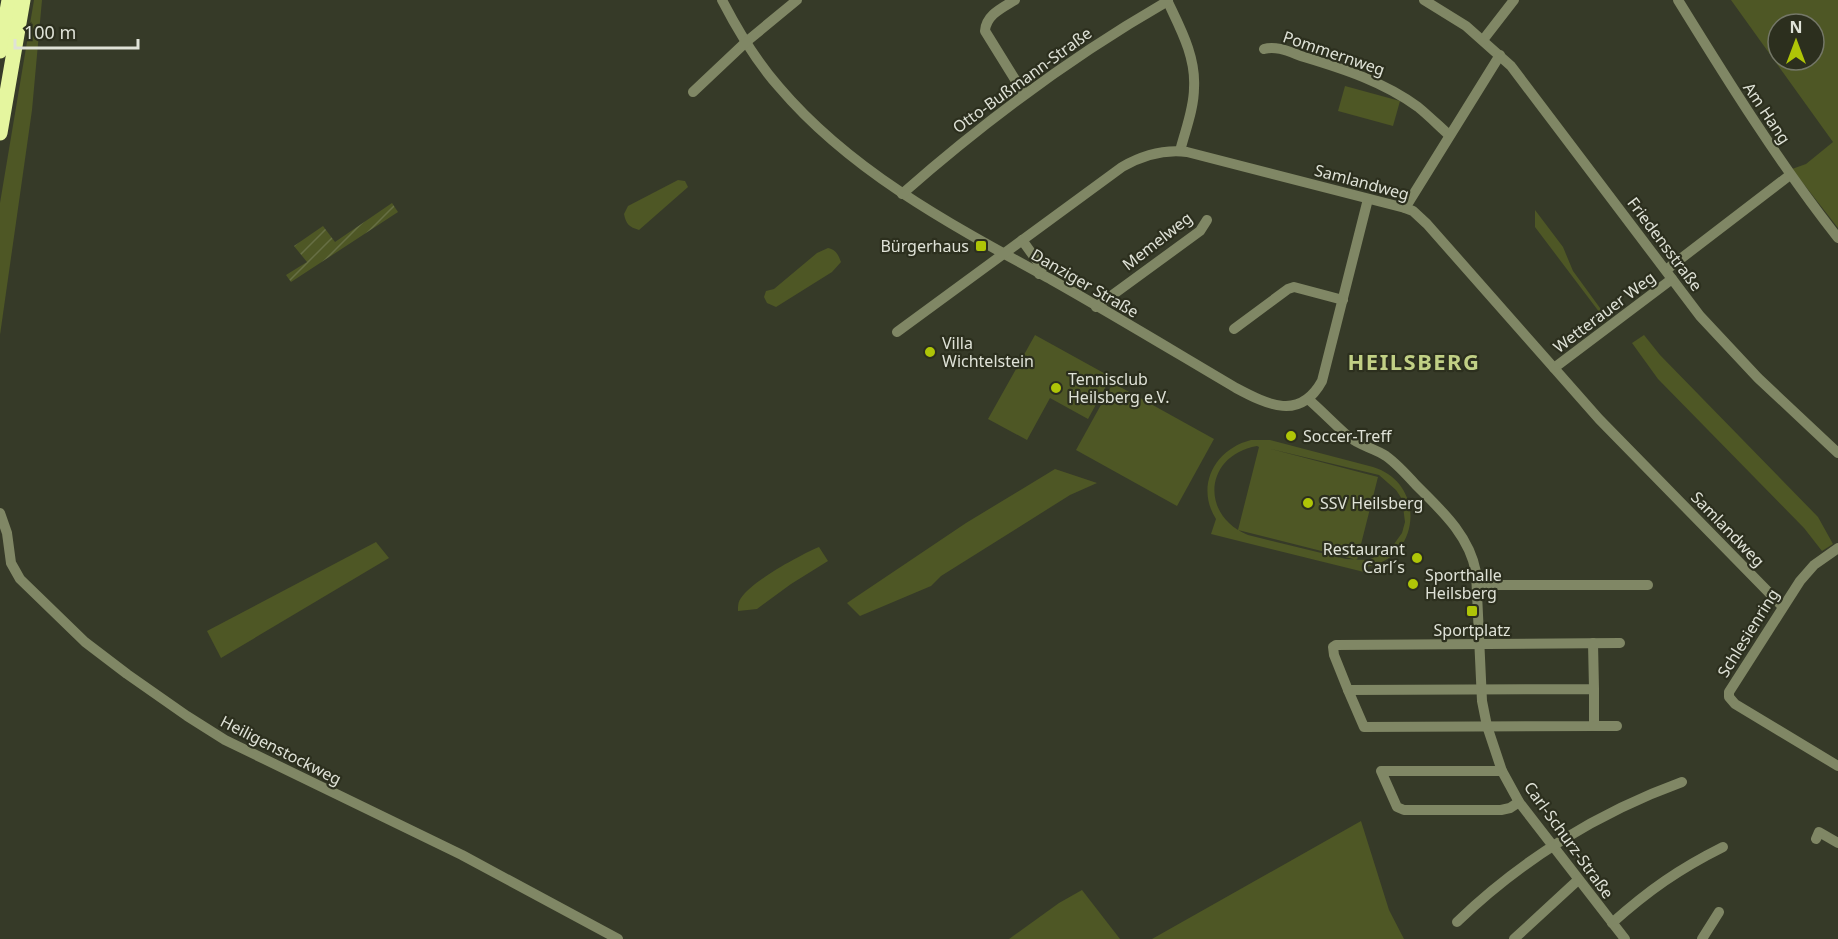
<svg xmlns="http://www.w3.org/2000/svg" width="1838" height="939" viewBox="0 0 1838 939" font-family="'Noto Sans',sans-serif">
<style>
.green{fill:#4e5725;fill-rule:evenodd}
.garden{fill:url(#garden-furrows)}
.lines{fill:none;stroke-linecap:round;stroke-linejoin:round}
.minor{stroke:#808765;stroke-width:10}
.highway{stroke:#e5f69f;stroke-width:15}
.poi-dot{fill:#afc507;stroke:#2c2f1e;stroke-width:2}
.labels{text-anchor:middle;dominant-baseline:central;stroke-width:4.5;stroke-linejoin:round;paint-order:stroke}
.street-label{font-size:16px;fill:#dfe2d7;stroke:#2c2f1e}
.poi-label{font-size:16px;fill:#dfe2d7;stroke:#2c2f1e;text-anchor:start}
.district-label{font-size:22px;font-weight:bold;letter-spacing:1.5px;fill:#c1d085;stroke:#2c2f1e}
</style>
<defs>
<pattern id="garden-furrows" width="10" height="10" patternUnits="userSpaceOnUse" patternTransform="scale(1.5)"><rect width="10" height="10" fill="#4e5725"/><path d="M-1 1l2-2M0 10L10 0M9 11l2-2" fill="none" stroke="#676f44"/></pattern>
</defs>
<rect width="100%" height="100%" fill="#363a28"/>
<g class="green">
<path d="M34,0h8l-10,110 -32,225v-132z"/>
<path d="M1731,0h107v228l-46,-59 14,-5 27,-22zM1778,24h36v36h-36z"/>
<path d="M1345,86l55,15 -7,25 -55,-15z"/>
<path d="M678,180l7,1 3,6 -49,43c-10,-3 -13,-6 -15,-16l4,-8z"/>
<path d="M1535,210l28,37 10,24 35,48 -2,2 -71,-94z"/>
<path d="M828,248c8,2 10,6 13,14l-9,10 -56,35 -9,-4 -3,-6 2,-6 8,-2 43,-36z"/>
<path d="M1035,335l76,42 -23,42 -38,-21 -23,42 -39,-21z"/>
<path d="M1644,335l16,20 158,162 15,27 -11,7 -18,-23 -146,-149 -26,-36z"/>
<path d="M1113,383l101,56 -37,67 -101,-56z"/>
<path d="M1251,440h19l103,27c53,16 49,91 -7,100l-2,5 -153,-38 5,-15c-21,-33 -1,-70 35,-79zM1257,446l2,1 -21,83 119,30 21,-83 -115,-30 116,28 17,15 6,9 3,23 -3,11 -13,18 -21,9 -22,-1 -98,-24c-49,-20 -43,-80 9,-89z"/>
<path d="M1055,469l42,14 -27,12 -129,81 -10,10 -71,30 -13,-13 119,-80z"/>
<path d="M376,542l13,16 -168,100 -14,-27z"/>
<path d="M819,547l9,14 -37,23 -34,25 -19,2c0,-5 0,-9 3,-13 11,-17 59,-43 78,-51z"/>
<path d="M1361,821l28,89 15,29h-252z"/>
<path d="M1082,890l38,49h-111l50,-36z"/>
</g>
<path class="garden" d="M392,203l6,9 -107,70 -5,-7 21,-13 -13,-16 29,-20 12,16z"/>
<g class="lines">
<g class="minor">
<path d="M722,0c16,31 34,61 57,87 73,86 176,140 273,193 62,35 123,72 184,108 32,17 64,33 86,-7l46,-182"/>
<path d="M1015,0c-13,8 -29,15 -30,31l39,63"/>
<path d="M1167,0c13,28 29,56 27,88 0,21 -9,43 -14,63"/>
<path d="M1424,0l42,26 45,40 189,250 58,62 80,75"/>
<path d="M1678,0c50,81 101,163 160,238"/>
<path d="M1483,40l31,-40"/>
<path d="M1264,49c13,-4 28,4 40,8 40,12 80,25 114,50 11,9 21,19 31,28"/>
<path d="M693,92l53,-50 51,-42"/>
<path d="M902,194c83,-73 170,-138 266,-193"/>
<path d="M1405,208l95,-153"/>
<path d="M1022,240l18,25 2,3 -3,6"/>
<path d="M1666,270l124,-95"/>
<path d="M1096,307l104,-76 7,-11"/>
<path d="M1234,329l54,-40 6,-2 49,13"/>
<path d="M897,332l225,-165c21,-12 41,-18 65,-15l218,56 8,3 14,13 172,195 183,187"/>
<path d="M1554,368l118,-89"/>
<path d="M1308,399c14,12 27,26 41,38 11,9 25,11 37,19 11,8 21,19 30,29 25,25 53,50 60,87l6,129 5,25 15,45 17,31 106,137"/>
<path d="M0,513l7,20 4,30 9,16 65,63 42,32 60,42 38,24 237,115 156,84"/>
<path d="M1838,548l-24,17 -14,16 -71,111v5l6,7 103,62"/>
<path d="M1477,585h171"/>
<path d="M1593,643l1,46 -246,1 16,37 230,-1v-37"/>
<path d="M1348,690l-14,-35 -1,-8 3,-2 284,-2"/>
<path d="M1594,726h23"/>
<path d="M1502,771h-121l16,36 7,3h97l9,-2 9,-6"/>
<path d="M1816,839l3,-7 19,11"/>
<path d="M1457,922c64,-62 142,-110 225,-140"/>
<path d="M1612,923c37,-33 67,-54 111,-76"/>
<path d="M1514,939l64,-59"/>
<path d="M1702,939l17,-27"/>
</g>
<g class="highway">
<path d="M0,51l9,-51"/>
<path d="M0,133l23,-133"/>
</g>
</g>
<g class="poi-dot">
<rect x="975" y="240" width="12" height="12" rx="3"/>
<circle cx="930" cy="352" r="6"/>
<circle cx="1056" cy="388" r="6"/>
<circle cx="1291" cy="436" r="6"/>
<circle cx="1308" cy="503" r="6"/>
<circle cx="1417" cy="558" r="6"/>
<circle cx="1413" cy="584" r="6"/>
<rect x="1466" y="605" width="12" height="12" rx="3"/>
</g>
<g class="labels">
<g class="street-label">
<text transform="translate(1334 53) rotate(19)">Pommernweg</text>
<text transform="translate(1022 80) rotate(-36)">Otto-Bußmann-Straße</text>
<text transform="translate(1767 113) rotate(56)">Am Hang</text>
<text transform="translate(1362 182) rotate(15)">Samlandweg</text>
<text transform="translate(1157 241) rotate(-38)">Memelweg</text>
<text transform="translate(1665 244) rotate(53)">Friedensstraße</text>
<text transform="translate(1085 283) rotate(30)">Danziger Straße</text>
<text transform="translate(1604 312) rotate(-37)">Wetterauer Weg</text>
<text transform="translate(1728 529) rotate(46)">Samlandweg</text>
<text transform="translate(1748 633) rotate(-58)">Schlesienring</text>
<text transform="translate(281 750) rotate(27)">Heiligenstockweg</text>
<text transform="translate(1569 840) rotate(54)">Carl-Schurz-Straße</text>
</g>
<g class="poi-label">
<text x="969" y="246" text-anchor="end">Bürgerhaus</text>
<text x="942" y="343">Villa<tspan x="942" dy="18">Wichtelstein</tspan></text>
<text x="1068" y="379">Tennisclub<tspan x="1068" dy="18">Heilsberg e.V.</tspan></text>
<text x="1303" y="436">Soccer-Treff</text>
<text x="1320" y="503">SSV Heilsberg</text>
<text x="1405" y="549" text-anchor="end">Restaurant<tspan x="1405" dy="18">Carl´s</tspan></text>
<text x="1425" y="575">Sporthalle<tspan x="1425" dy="18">Heilsberg</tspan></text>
<text x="1472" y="630" text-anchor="middle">Sportplatz</text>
</g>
<g class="district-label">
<text x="1414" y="361">HEILSBERG</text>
</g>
</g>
<g transform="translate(1796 42)"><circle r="28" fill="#2c2f1e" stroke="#747768" stroke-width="1.5"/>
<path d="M0-4.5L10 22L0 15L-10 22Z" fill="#afc507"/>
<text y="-9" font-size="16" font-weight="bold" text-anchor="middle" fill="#dfe2d7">N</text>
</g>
<path d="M15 39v9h123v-9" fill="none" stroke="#dfe2d7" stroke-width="3"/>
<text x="24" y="39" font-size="18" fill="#dfe2d7" stroke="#2c2f1e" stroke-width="4.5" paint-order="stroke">100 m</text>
</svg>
